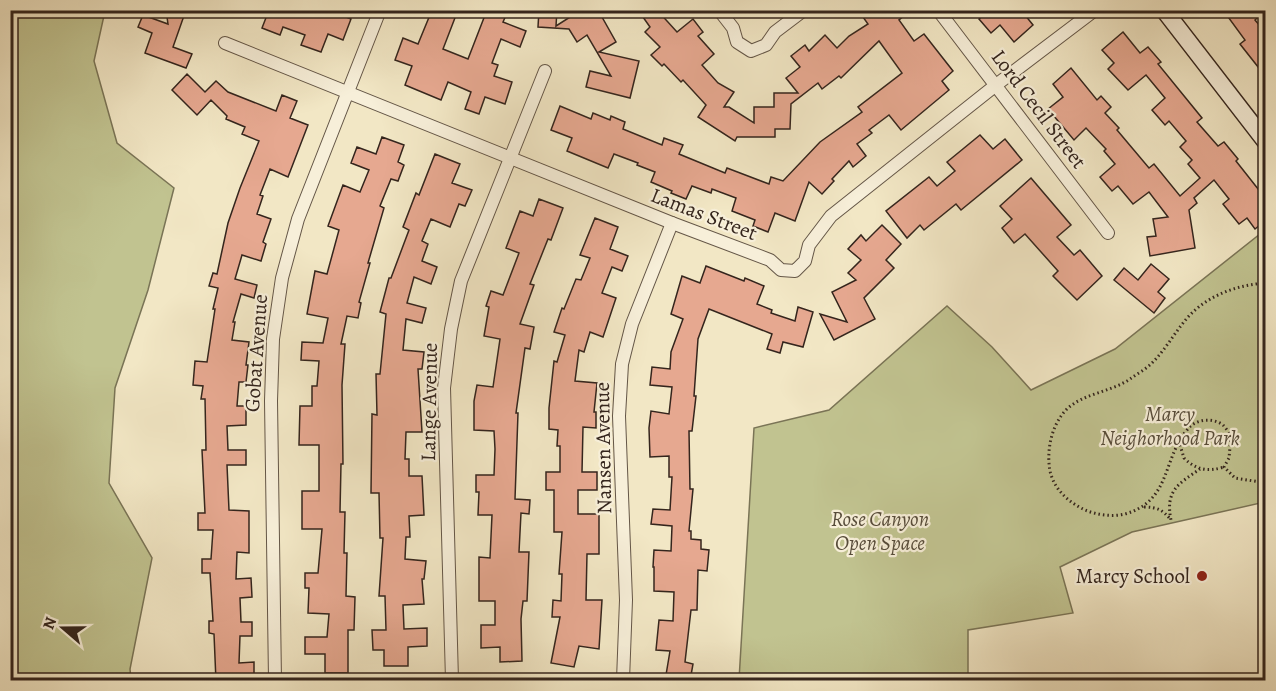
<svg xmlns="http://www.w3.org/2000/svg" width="1276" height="691" viewBox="0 0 1276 691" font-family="Alegreya,serif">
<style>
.green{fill:#c1c390;stroke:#7a7456;stroke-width:1.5}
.building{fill:#e6a890;stroke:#34251d;stroke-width:1.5}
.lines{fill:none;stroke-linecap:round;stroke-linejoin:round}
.street-casing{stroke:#645647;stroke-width:14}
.secondary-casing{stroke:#34251d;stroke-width:19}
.path{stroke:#34251d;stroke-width:3;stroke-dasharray:1.5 3;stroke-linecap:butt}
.street{stroke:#f7efd9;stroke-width:12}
.secondary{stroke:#f7efd9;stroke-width:16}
.poi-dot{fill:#8f2418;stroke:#f7efd9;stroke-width:2}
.labels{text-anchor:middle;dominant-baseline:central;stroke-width:4.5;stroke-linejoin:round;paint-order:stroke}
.street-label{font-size:21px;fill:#34251d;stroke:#f7efd9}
.park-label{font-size:21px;font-style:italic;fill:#574c3a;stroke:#f7efd9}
.poi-label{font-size:21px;fill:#34251d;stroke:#f7efd9;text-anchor:end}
</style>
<rect width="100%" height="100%" fill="#f2e7c5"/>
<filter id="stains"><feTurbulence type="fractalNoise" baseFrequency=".00333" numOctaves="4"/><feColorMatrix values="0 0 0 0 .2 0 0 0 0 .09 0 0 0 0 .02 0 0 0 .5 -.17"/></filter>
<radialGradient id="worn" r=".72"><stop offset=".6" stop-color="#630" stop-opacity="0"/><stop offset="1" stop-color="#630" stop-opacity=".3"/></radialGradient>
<g class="green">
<path d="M10,11h95l-11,50 23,82 57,45 -26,102 -33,98 -6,95 43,75 -22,111 1,11h-120z"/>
<path d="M1265,230v272l-133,30 -72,35 13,46 -105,17v50h-229l15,-252 75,-18 118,-104 45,41 39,43 84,-41z"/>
</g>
<g class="building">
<path d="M166,10h20l-13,37 19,7 -6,14 -41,-15 7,-20 -14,-6 5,-12 25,9z"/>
<path d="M269,10h60l22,9 -8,21 -15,-6 -7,18 -20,-7 4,-10 -22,-8 -3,8 -18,-7z"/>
<path d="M432,10h26l-15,39 25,10 19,-49h14l6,3 -4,9 23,9 -6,16 -19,-8 -9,24 6,2 -4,11 18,6 -7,22 -20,-7 -6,17 -14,-5 6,-17 -23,-10 -7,18 -36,-15 7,-19 -17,-6 8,-22 15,6z"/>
<path d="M539,10h18l-1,16 25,-16h17l18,32 -17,10 40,9 -9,37 -44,-11 4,-16 21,5 -24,-41 -10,7 -8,-13 -31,-2z"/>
<path d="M638,10h19l20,22 16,-13 10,13 -5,4 16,18 -12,11 16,18 16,9 -10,15h5l25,16v-16h20v-14h24l-12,-15 14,-11 -9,-11 14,-11 4,6 16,-16 12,13 12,-12 19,-12 -10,-14h53l-12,10 15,21 10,-7 29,37 -11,10 7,9 -48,40 -12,-15 -20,15 3,3 -15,11 9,12 -13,11 -4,-6 -17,18 2,2 -12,13 -13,-12 -14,39 -20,-8 -7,19 -15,-6 2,-6 -23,-9 4,-13 -24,-9 -1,4 -19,-7 -6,13 -15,-6 1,-2 -21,-9 4,-10 -18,-7 1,-2 -24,-9 -6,14 -41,-17 5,-13 -21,-8 9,-24 31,13 2,-6 17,7 1,-4 14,6 -2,7 39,16 2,-7 19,7 -4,9 46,19 2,-5 42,16 2,-7 12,4 37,-39 42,-30 -4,-5 44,-34 -23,-32 -38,37 -2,-2 -17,13 -4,-6 -27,21 -1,25h-15v8h-38l-2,4 -37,-24 8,-12 -23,-25 -2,2 -17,-18 -2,2 -11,-11 9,-8 -15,-15 5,-5z"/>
<path d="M989,10h32l12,15 -19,17 -14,-17 -9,8 -12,-14z"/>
<path d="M1223,10h43l-11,10 11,13v44l-26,-33 5,-4z"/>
<path d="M1123,32l17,21 8,-6 13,15 -3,2 44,54 -5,4 21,24 6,-4 14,17 -2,2 30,38v21l-11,9 -8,-11 -8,6 -16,-20 6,-5 -15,-19 -20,18 3,5 -8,7 6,38 -45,8 -3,-19 9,-1 -3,-17 15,-2 -19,-25 -16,12 -15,-18 -6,5 -12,-14 15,-13 -11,-13 2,-2 -20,-21 -12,12 -26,-31 15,-12 -10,-13 18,-16 26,32 4,-4 10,11 -6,6 14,15 -2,2 32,38 5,-4 26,32 20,-18 -12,-14 4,-4 -12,-13 6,-6 -17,-20 -4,4 -13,-15 13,-12 -19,-23 -18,15 -20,-21 6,-6 -12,-13z"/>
<path d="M187,74l18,18 11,-11 12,11 48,19 6,-16 15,6 -7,17 18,7 -20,52 -18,-8 -10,26 3,1 -6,18 14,5 -8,23 3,2 -5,17 -19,-6 -7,24 22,6 -3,13 -13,-4 -8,28h2l-3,18 17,2 -3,23h2l-2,17h-7l-2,24h9v19l-19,1 1,24h18v15h-19l2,45 20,1v42l-12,-1 -1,27 15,-1 1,19 -12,1 1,24h11v14h-12l-1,27 15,-1v15h-15v4h-23l-2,-47 -5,-1v-12h4l-3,-48h-8v-14h9l2,-29h-15v-17h7l-3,-63h4l-1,-51h-4l2,-13 -10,-1 2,-24 12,1 8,-53h-2l5,-21 -9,-2 4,-13 4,1 11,-51 12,-35 19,-47 -17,-7 3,-7 -19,-8 1,-3 -16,-16 -14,15 -25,-25z"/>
<path d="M980,135l13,14 12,-10 17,21 -61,50 -5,-6 -32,26 -4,-5 -13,13 -21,-27 43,-34 8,9 18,-15 -8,-9z"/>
<path d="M382,137l22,8 -6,17 6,3 -6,16 -7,-2 -11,27 4,2 -16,55h2l-11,39 2,1 -3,15 -11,-2 -6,28h4l-3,41 1,79h-2l-1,48h5l-1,41h3l-1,43 9,1 -1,33h-6v43h-23v-19h-20v-17h22l2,-23 -21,-1 1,-25h-4v-15h13l4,-44h-20v-38h17v-46h-20l1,-39h12v-20h5l2,-25 -18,-1 1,-18 21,1 5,-25 -21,-4 8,-43 12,3 12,-44 -11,-4 15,-41 17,7 9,-22 -18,-7 6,-16 19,7z"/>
<path d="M435,154l25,10 -8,19 20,7 -7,16 -6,-2 -9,23 -19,-8 -9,22 6,3 -6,17 15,6 -6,17 -17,-7 -7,26 19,5 -4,15 -16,-4 -3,31 21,2 -2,17h-4l4,63h-16l-1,27h4v17h13l2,39 -15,1 1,21h-4l-1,22 21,2 -2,18h-2l2,25 -21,1 1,24 23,-1v18l-19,1v19h-24v-16h-11l-1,-20h14l-1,-34h-6l4,-58h-3l-1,-45h-8l1,-79 5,1 -1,-41h4l6,-60 -6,-2 9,-34h2l18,-48 -6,-3 13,-34 3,2z"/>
<path d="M1031,178l40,47 -14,12 17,18 6,-5 22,26 -25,24 -24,-24 5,-5 -33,-37 -11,9 -12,-15 10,-9 -12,-13z"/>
<path d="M539,199l24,9 -12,32 -3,-1 -18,45 4,1 -14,39 14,3 -4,22 -5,-1 -9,65h2l-3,86 15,1 -1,14 -8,-1 -2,39h10l-2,49h-4l-2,18 1,42 -22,1v-15l-19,1v-23h14v-24h-16v-44l11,1 2,-43h-14l1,-23h-3v-17h18l1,-26 -1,-18 -20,-1v-29l3,-16 16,2 7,-48 -16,-3 5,-29 -3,-1 5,-15 12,4 16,-42 -13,-5 14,-37 13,5z"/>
<path d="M595,218l23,9 -8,22 18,7 -6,15 -10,-4 -10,26 14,5 -13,39 -13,-5 -6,20 -5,-2 -4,31 22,2 -3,29h2v16l-13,-1 -1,45h15v18h-19v24h21v40h-12l-1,46h16l-3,49 -20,-3 -5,21 -23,-4 9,-46h-8l1,-17 8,1 1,-27h-3l3,-42h-8v-42h-8v-18h14v-26h-3l1,-16 -9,-1v-21l5,-47 3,1 8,-27 -11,-3 8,-24 2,1 12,-30 5,1 9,-22 -10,-3z"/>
<path d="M882,225l19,19 -15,16 8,8 -30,30 11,21 -41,21 -14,-26 27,8 -15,-30 24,-12 -8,-7 13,-13 -13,-11 13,-14 5,6z"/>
<path d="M1151,264l18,15 -11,13 7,6 -11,15 -40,-33 10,-12 14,12z"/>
<path d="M706,266l38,15 1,-3 19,8 -7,18 15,6 -1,3 24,8 3,-14 15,5 -10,35 -20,-5 -3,11 -13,-4 5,-15 -63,-25 -11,30 -4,57h2l-4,35h-3l1,58h3l-4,42h2v8l10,1v9l8,1 -2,21 -9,-1 -1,40h-6l-6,52 8,2 -3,17h-25l5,-30 -14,-1 3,-30 14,1 1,-29 -20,-1v-24h-1l1,-17 17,1 1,-25 -21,-2 2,-15 17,1 2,-33h-3v-21l-19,1 -1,-29 2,-17 18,3 3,-27 -22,-2 2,-18 18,2 1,-17 12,-33 -12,-5 11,-38 18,7z"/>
</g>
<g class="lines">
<g class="street-casing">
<g id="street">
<path d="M719,10l14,18 4,14 14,9 15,-6 9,-13 29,-22"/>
<path d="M938,10l170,223"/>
<path d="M225,43l447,180 98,37 11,10 14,1 10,-10 4,-16 22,-29 165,-131 99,-75"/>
<path d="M275,680l-4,-279 2,-62 9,-61 16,-59 82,-209"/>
<path d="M452,680l-8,-292 7,-59 10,-48 84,-210"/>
<path d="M623,680l3,-80 -7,-184 3,-52 10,-40 40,-101"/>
</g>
</g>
<g class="secondary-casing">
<path id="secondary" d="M1164,10l102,132"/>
</g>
<g class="path">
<path d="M1266,283c-29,2 -58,12 -78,34 -13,15 -22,32 -36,46 -6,6 -15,11 -22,16 -19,13 -45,14 -62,29 -16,15 -22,41 -18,63 4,18 18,31 35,39 12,5 27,7 40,4 46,-13 37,-54 62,-84 8,-11 25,-13 36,-5 3,3 6,8 8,11l-2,22 -5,9 11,11 31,5"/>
<path d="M1180,445l4,13c12,12 24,14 40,9"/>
<path d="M1144,507c13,0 19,3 27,13 -6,-29 7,-36 29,-51"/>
</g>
<use href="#street" class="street"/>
<use href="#secondary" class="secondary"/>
</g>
<circle class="poi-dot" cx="1202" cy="576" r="6"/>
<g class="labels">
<g class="street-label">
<text transform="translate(1039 109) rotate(53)">Lord Cecil Street</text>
<text transform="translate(704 214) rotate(21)">Lamas Street</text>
<text transform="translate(256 353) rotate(-86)">Gobat Avenue</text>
<text transform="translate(429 402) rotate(-89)">Lange Avenue</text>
<text transform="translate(603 448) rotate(-91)">Nansen Avenue</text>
</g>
<g class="park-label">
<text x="1170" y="414">Marcy<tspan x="1170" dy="24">Neighorhood Park</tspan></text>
<text x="880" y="519">Rose Canyon<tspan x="880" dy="24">Open Space</tspan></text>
</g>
<g class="poi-label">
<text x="1190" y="576">Marcy School</text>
</g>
</g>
<rect width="1276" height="691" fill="none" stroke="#f2e7c5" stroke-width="36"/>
<rect x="12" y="12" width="1252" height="667" fill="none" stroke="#34251d" stroke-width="3"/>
<rect x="18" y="18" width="1240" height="655" fill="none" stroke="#34251d" stroke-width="1.5"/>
<g transform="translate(63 628) rotate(290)" stroke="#f7efd9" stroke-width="4.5" paint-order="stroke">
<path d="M0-4.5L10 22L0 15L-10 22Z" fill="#34251d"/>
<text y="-9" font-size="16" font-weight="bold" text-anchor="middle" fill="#34251d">N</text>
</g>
<rect width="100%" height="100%" filter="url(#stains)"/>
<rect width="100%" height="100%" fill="url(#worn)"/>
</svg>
